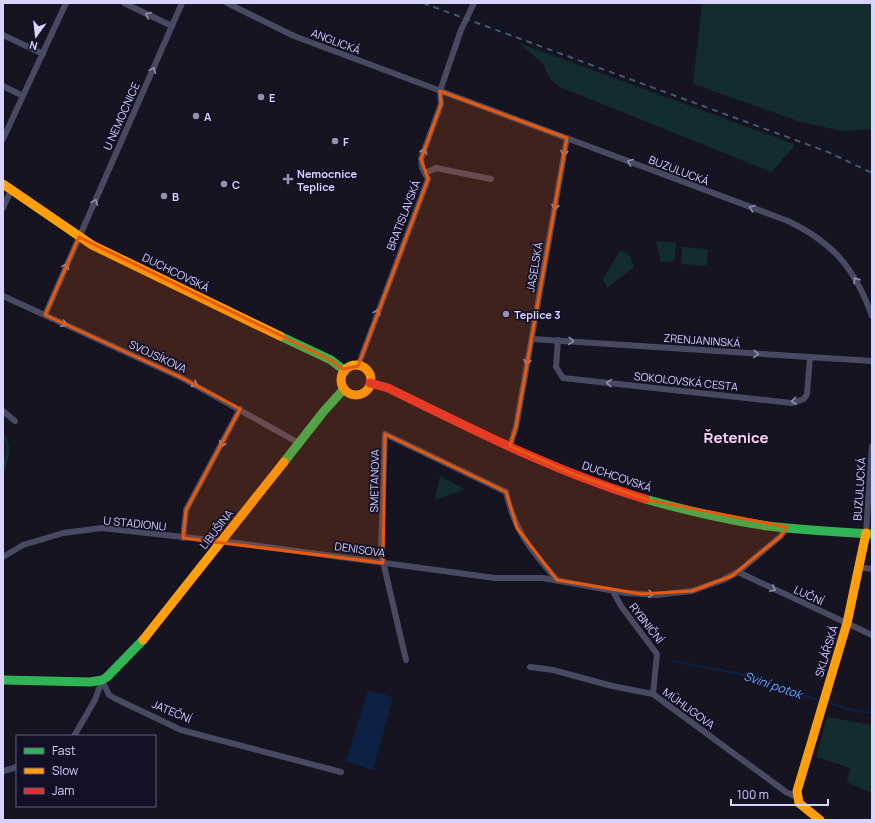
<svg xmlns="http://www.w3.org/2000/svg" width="875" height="823" viewBox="0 0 875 823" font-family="Manrope,sans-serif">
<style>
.green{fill:#132c2d}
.water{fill:#0d2144}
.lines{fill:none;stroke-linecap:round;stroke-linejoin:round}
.stream{stroke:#0d2144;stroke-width:2}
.street{stroke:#4a4962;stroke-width:6}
.fast{stroke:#30b455;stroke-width:9}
.slow{stroke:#ff9f0a;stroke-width:9}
.jam{stroke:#e5322d;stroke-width:9}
.rail{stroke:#43596b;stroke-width:2;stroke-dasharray:6 5;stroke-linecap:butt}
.oneway{stroke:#928eb0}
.marked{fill:#e8590c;fill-opacity:0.2;stroke:#e8590c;stroke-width:3;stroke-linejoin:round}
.poi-dot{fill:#9591b1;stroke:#130f26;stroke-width:1.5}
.labels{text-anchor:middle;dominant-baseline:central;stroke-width:3.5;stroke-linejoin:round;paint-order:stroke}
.street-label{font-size:11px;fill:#d9d4ff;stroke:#130f26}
.poi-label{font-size:11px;font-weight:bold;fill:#d9d4ff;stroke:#130f26;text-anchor:start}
.water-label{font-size:12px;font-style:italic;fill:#62b6ff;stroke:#130f26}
.district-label{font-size:15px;font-weight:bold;fill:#ffd6f0;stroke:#130f26}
</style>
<rect width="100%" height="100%" fill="#161421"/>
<g class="green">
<path d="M702,3h170v126l-30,2 -41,-9 -108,-38z"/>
<path d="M519,43l275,101 -1,4 -22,24 -211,-85 -10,-8 -7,-15z"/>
<path d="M656,241l20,2 -1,14 -3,5h-11z"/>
<path d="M682,247l26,2 -1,17 -26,-2z"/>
<path d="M620,250l10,6 4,11 -27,21 -4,-9z"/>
<path d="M3,432c12,14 4,30 0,46v-13l3,-17z"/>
<path d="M440,476l25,13 -30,11z"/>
<path d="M827,717l45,8v68l-25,-11 3,-14 -34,-11z"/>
</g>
<path class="water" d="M368,690l25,7 -20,73 -27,-8z"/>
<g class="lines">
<g class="stream">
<path d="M672,661l75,14 73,26"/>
<path d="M826,702l30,9 16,2"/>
</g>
<g class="street">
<path d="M124,3l48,23"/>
<path d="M227,3l67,33 494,185c46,22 67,48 84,95"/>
<path d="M3,35l40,19"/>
<path d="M3,86l20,10"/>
<path d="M3,139l63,-136"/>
<path d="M425,173l11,-5 55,11"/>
<path d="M3,208l8,-18"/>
<path d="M3,296l179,82 117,65"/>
<path d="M45,315l137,-312"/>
<path d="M532,339l340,22"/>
<path d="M558,340l-2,27 7,11 229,25 12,-4 3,-5 3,-37"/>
<path d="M358,366l70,-187 -6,-11 -1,-9 20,-55 -1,-13 21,-61 13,-27"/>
<path d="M3,411l12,10"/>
<path d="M510,446l6,-19 51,-289"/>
<path d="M866,533l6,-87"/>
<path d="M183,538l3,-28 54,-101"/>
<path d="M3,557l20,-12 40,-12 39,-5 135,15 258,35h48l83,15 31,2 35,-4 31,-11 15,-8 43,-36 6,-9"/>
<path d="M859,567l13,2"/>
<path d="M738,572l134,63"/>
<path d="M613,591l8,15 36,48 -4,40"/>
<path d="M406,660l-25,-107 4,-119 121,58c8,38 26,60 51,88"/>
<path d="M530,667l23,3 59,16 41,8 133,98 11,5"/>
<path d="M102,680l7,15 5,3 67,32 160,42"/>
<path d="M74,736l21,-36 7,-20"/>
<path d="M3,771l14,-4"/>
</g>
<g class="fast">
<path d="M280,336l51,24 14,11"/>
<path d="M284,462l40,-51 20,-22"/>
<path d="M645,499c40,11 81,21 123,27 34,4 69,6 104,8"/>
<path d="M3,680l87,2 12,-2 5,-3 36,-37"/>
</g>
<g class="slow">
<path d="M3,184l89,61 188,91"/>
<circle cx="356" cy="380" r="15"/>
<path d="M143,640l141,-178"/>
<path d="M820,820l-21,-17 -2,-12 50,-168 19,-90"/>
</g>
<path class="jam" d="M370,383l18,5c84,41 167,84 257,111"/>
<path class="rail" d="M423,3l405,149 44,21"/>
</g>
<defs><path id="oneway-chevron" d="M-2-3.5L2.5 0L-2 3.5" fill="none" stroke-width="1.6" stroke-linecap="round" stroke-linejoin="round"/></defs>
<g class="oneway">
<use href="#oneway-chevron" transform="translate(148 15) rotate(-154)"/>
<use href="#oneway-chevron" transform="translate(153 70) rotate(-66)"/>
<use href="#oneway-chevron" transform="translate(424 151) rotate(-71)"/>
<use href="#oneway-chevron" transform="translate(564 153) rotate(100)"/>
<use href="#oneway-chevron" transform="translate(630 162) rotate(-159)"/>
<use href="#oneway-chevron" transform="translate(95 202) rotate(-66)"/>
<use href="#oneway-chevron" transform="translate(555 207) rotate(100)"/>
<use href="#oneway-chevron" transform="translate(752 208) rotate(-159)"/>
<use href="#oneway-chevron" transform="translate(66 266) rotate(-66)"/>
<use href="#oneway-chevron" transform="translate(856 280) rotate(-124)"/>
<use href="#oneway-chevron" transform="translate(377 312) rotate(-69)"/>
<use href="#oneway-chevron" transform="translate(64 324) rotate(26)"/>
<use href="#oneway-chevron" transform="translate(571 341) rotate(4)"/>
<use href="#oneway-chevron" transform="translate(756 354) rotate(4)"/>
<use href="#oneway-chevron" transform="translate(527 362) rotate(100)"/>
<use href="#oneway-chevron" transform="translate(609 383) rotate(-174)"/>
<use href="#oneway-chevron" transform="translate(195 384) rotate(29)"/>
<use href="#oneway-chevron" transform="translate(794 401) rotate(174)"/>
<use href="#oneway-chevron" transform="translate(222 444) rotate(118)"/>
<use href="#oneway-chevron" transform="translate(773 589) rotate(25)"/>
<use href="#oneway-chevron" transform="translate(651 594) rotate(2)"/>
</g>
<path class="marked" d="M440,91l127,47 -51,289 -6,19 66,29 73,25 138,27 -6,9 -49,40 -40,15 -51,3 -84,-14 -40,-52 -11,-36 -121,-58 -2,129 -200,-25 3,-28 54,-101 -58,-31 -137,-63 34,-78 252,123 12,9 15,-3 70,-187 -7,-20 20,-55z"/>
<g class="poi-dot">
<circle cx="261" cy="97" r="4"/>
<circle cx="196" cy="116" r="4"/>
<circle cx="335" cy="141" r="4"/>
<path d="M286 173h4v4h4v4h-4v4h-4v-4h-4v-4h4z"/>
<circle cx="224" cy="184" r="4"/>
<circle cx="164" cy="196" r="4"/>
<circle cx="506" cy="314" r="4"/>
</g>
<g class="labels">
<g class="street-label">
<text transform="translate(336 41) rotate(21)">ANGLICKÁ</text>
<text transform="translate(121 116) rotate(-66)">U NEMOCNICE</text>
<text transform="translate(679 170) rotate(21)">BUZULUCKÁ</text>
<text transform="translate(403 215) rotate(-69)">BRATISLAVSKÁ</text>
<text transform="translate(534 267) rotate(-80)">JASELSKÁ</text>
<text transform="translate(176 272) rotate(26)">DUCHCOVSKÁ</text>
<text transform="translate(702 340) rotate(4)">ZRENJANINSKÁ</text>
<text transform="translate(158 356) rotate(25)">SVOJSÍKOVA</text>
<text transform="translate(686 381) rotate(6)">SOKOLOVSKÁ CESTA</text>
<text transform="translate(617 476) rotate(19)">DUCHCOVSKÁ</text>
<text transform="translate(374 481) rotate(-89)">SMETANOVA</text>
<text transform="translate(859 489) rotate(-86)">BUZULUCKÁ</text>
<text transform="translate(135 523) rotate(6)">U STADIONU</text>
<text transform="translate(216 529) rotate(-52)">LIBUŠINA</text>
<text transform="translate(360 549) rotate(8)">DENISOVA</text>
<text transform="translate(809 595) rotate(25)">LUČNÍ</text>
<text transform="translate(647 623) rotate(52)">RYBNIČNÍ</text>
<text transform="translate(826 651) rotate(-73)">SKLÁŘSKÁ</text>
<text transform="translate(689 708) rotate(36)">MÜHLIGOVA</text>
<text transform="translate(172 711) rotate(23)">JATEČNÍ</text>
</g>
<g class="poi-label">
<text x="269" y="97">E</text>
<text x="204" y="116">A</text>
<text x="343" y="141">F</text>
<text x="297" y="173">Nemocnice<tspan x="297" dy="13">Teplice</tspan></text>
<text x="232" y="184">C</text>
<text x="172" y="196">B</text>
<text x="514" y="314">Teplice 3</text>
</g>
<g class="water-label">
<text transform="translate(773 685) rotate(19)">Sviní potok</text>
</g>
<g class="district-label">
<text x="736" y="437">Řetenice</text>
</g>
</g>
<rect width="875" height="823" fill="none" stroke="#d9d4ff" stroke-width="8"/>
<rect x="16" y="735" width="140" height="72" fill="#130f26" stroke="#625e7d"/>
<rect x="24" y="748" width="20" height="6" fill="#30b455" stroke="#625e7d"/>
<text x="52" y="755" font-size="12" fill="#d9d4ff">Fast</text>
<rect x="24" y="768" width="20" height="6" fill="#ff9f0a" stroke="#625e7d"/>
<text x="52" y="775" font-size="12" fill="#d9d4ff">Slow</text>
<rect x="24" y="788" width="20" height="6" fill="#e5322d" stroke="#625e7d"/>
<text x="52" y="795" font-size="12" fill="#d9d4ff">Jam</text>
<g transform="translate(36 36) rotate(195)" stroke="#130f26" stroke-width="3" paint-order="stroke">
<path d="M0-3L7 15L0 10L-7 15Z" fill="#d9d4ff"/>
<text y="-6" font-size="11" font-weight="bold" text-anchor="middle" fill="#d9d4ff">N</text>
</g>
<path d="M731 799v6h97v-6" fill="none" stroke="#d9d4ff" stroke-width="2"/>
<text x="737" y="799" font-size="12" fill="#d9d4ff" stroke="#130f26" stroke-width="3" paint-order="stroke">100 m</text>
</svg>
